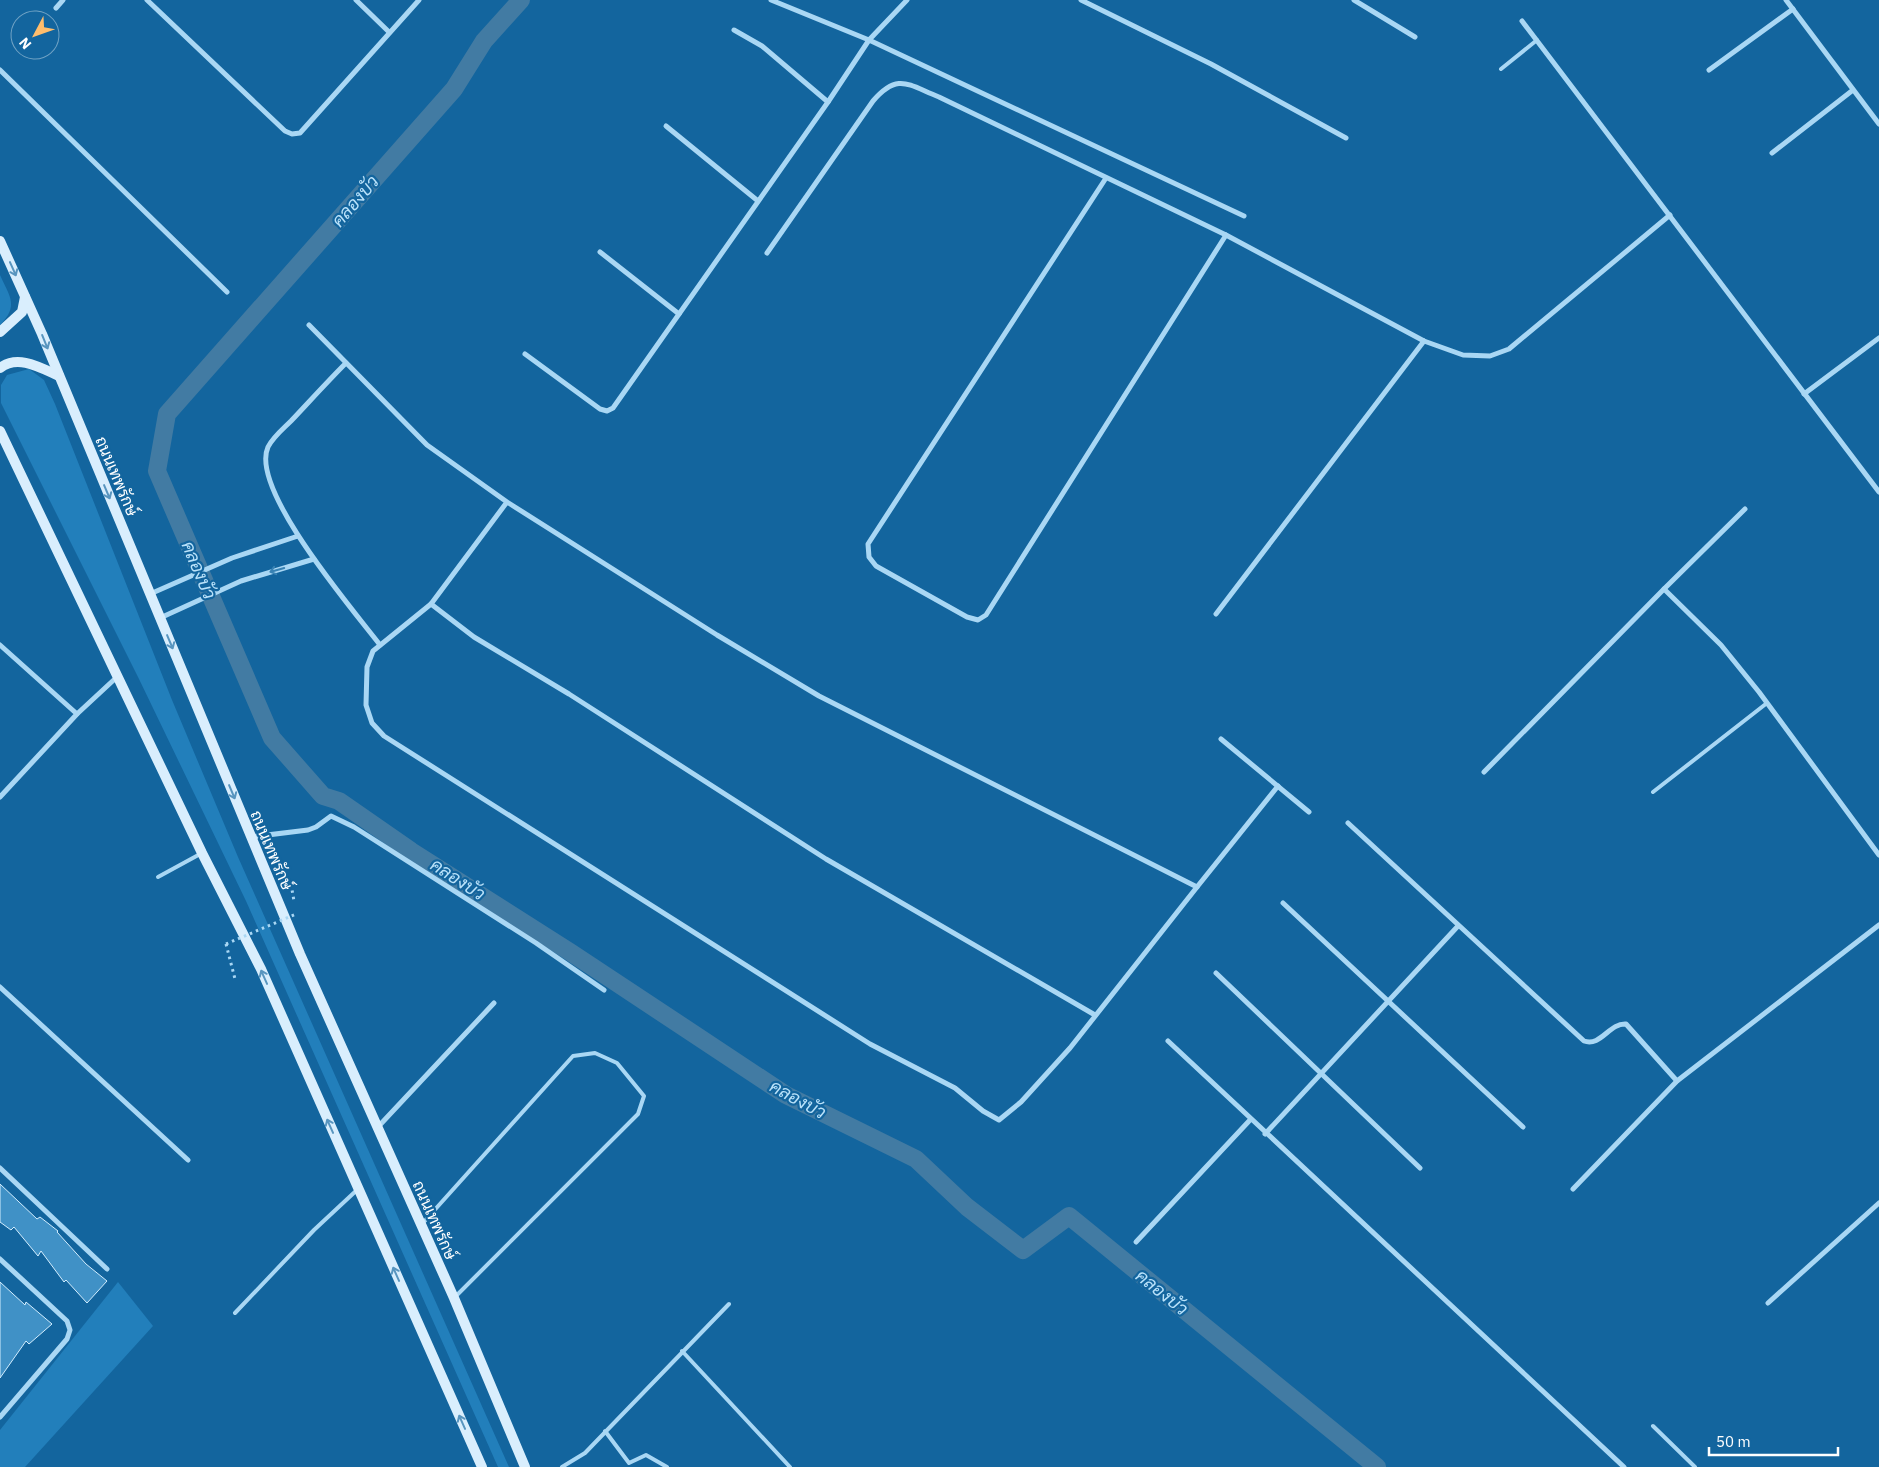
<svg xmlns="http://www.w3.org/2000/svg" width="1879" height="1467" viewBox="0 0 1879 1467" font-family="'IBM Plex Sans',Sarabun,sans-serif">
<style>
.green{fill:#227fbb}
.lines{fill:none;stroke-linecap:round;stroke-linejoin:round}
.canal{stroke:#427ba3;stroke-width:18}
.building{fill:#4091c6;stroke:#d2edfe}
.path{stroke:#a9d7f4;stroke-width:3;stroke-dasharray:2.5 4;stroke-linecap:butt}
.service{stroke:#a9d7f4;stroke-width:4}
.minor{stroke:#a9d7f4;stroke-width:5}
.secondary{stroke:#d9eefd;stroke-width:10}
.path-bridge{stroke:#a9d7f4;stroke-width:3;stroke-dasharray:2.5 4;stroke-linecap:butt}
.oneway{stroke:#5895bf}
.oneway2{stroke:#3882b4}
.labels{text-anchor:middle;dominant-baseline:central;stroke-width:4.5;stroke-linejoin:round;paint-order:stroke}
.street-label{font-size:16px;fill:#fff;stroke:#13659e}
.water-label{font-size:18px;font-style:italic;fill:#bae2fa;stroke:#13659e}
</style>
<rect width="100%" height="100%" fill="#13659e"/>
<g class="green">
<path d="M0,275c10,22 19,31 0,50z"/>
<path d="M29,369l15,11 11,24 117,296 66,157 271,610h-11l-252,-566 -107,-222 -138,-276v-18l6,-10z"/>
<path d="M118,1282l35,44 -128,141h-25v-37z"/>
</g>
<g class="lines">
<path class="canal" d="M521,0l-37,41 -30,48 -287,325 -10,57 115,267 51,58 16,5 72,50 159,101 216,143 130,64 51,48 56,43 46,-34 308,251"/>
</g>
<g class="building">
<path d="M0,1184l37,35 3,-2 18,14 -1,1 29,32 21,17 -20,22 -21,-23 -2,2 -23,-31 -3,5 -24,-29 -3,3 -11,-8z"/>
<path d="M0,1282l25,23 1,-3 26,22 -23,20 -3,-3 -26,37z"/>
</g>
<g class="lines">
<g class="path">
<path d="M291,884l3,17"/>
<path d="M226,944l9,35"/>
</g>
<g class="service">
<path d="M1501,69l36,-29"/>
<path d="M1653,792l114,-89"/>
<path d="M158,877l44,-24"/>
<path d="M422,1224l151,-168 22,-3 22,10 27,33 -6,18 -183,183"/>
<path d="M235,1313l79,-83 44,-41"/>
<path d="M682,1351l108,116"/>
<path d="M1653,1426l42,41"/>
<path d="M605,1431l24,32 17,-8 21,12"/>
<path d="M562,1467l23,-14 144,-149"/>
</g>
<g class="minor">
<path d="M147,0l138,131 7,3 8,-1 119,-133"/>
<path d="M356,0l33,32"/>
<path d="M771,0l98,40 375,176"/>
<path d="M1081,0l130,64 135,74"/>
<path d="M1354,0l61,37"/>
<path d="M1786,0l93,124"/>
<path d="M56,8l7,-8"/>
<path d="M1522,21l357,471"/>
<path d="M734,30l28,16 66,56"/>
<path d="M0,70l227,222"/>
<path d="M1709,70l84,-61"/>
<path d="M666,126l92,75"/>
<path d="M1772,153l81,-63"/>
<path d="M1106,178l-238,366 1,13 7,9 91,51 11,3 8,-5 240,-380"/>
<path d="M600,252l79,62"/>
<path d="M767,253l106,-152c25,-29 35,-16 66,-4l287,138 198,106 39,14 27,1 19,-7 161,-134"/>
<path d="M309,325l118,120 80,57 210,133 102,61 378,191 -127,161 -49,54 -22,18 -16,-9 -28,-23 -85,-44 -486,-308 -12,-13 -6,-18 1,-38 6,-16 58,-47 76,-102"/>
<path d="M525,354l75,55 7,2 6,-3 215,-306 41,-62 38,-40"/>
<path d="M346,363c-19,19 -37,39 -55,58 -8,8 -18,16 -23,26 -19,42 86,164 112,198"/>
<path d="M1804,394l75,-56"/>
<path d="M1664,589l57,56 38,47 120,163"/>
<path d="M150,594l82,-36 66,-22"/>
<path d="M431,604l43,33 95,57 257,165 269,156"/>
<path d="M1216,614l208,-273"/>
<path d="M160,618l81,-37 73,-22"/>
<path d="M0,645l77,69 -77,83"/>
<path d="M77,714l41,-38"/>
<path d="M1221,739l88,73"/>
<path d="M1484,772l180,-183 81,-80"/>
<path d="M1348,823l236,218c17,6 25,-18 42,-17l51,57"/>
<path d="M251,837l57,-7 8,-3 15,-11 23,11 182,116 68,47"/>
<path d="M1197,887l81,-101"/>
<path d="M1283,903l240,224"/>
<path d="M1216,973l204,195"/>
<path d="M0,987l188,173"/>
<path d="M1168,1041l456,426"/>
<path d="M377,1128l117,-125"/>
<path d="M1265,1134l193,-208"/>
<path d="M0,1168l107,101"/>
<path d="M1573,1189l104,-108 202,-156"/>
<path d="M1136,1242l114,-122"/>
<path d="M0,1259l67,62 3,9 -3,9 -67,78"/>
<path d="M1768,1303l111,-100"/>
</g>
<g class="secondary">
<path d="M0,241l42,93 258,620 154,344 71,169"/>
<path d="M0,332l22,-20 3,-15"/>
<path d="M0,368c18,-14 41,0 59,8"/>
<path d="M0,431l202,422 59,116 221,498"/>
</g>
<path class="path-bridge" d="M226,944l70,-30"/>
</g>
<defs><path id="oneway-shaft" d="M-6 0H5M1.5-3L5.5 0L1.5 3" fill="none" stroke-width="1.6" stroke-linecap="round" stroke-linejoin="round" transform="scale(1.25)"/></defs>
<g class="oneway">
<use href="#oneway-shaft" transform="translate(13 269) rotate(66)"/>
<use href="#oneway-shaft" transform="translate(45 342) rotate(68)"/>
<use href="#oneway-shaft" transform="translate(107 492) rotate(67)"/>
<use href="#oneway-shaft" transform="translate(170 642) rotate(67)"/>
<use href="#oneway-shaft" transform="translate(232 792) rotate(67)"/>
<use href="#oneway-shaft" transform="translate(264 977) rotate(-114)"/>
<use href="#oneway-shaft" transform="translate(330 1126) rotate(-114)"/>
<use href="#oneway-shaft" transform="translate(396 1274) rotate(-114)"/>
<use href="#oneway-shaft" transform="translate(462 1422) rotate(-114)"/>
</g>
<use class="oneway2" href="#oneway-shaft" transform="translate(277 570) rotate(164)"/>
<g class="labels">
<g class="street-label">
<text transform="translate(117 476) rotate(67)">ถนนเทพรักษ์</text>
<text transform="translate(272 850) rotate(67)">ถนนเทพรักษ์</text>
<text transform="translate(435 1220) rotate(66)">ถนนเทพรักษ์</text>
</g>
<g class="water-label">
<text transform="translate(355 201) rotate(-49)">คลองบัว</text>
<text transform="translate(199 570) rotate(67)">คลองบัว</text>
<text transform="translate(458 879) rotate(33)">คลองบัว</text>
<text transform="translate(798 1099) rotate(29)">คลองบัว</text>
<text transform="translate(1162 1292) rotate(39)">คลองบัว</text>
</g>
</g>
<g transform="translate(35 35) rotate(229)"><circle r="24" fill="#13659e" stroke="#71a3c5"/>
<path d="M0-4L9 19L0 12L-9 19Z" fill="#ffbd6c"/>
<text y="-8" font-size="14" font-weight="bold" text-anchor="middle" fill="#ffffff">N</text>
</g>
<path d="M1709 1447v8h129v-8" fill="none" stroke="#ffffff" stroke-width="2.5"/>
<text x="1716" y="1447" font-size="15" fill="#ffffff" stroke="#13659e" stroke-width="4" paint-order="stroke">50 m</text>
</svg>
